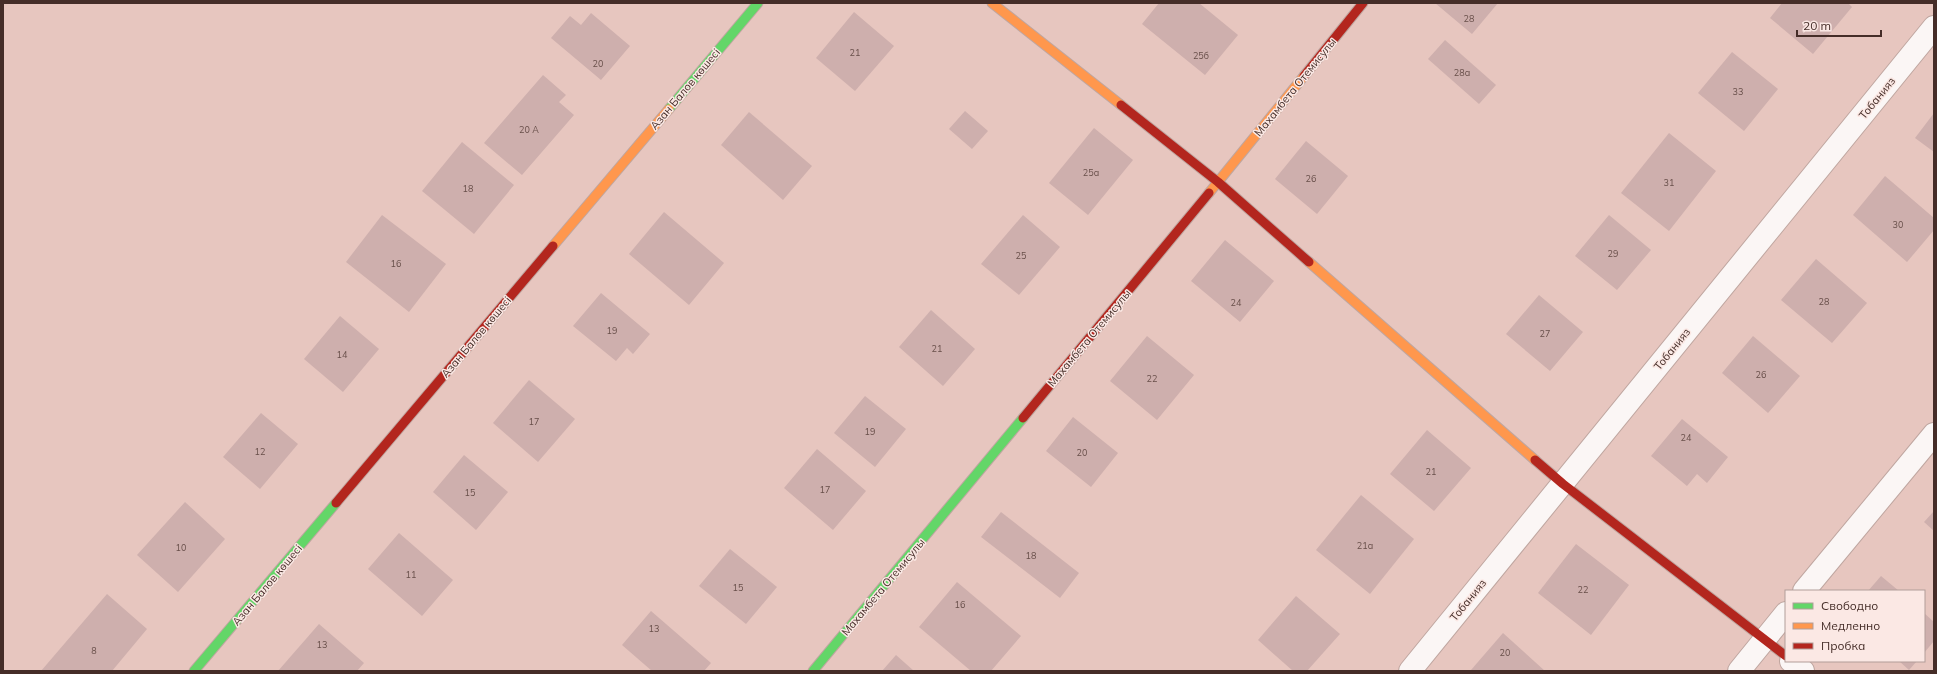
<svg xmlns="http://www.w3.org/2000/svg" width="1937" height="674" viewBox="0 0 1937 674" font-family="Mulish,sans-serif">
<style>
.building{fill:#ceafad}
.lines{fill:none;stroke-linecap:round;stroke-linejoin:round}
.street-casing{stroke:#bfa6a0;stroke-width:24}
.fast-casing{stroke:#bfa6a0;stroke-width:11}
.slow-casing{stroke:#bfa6a0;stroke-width:11}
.jam-casing{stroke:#bfa6a0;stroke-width:11}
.street{stroke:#fbf6f5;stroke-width:22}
.fast{stroke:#63d668;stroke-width:9}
.slow{stroke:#ff974d;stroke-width:9}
.jam{stroke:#b3261e;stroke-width:9}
.labels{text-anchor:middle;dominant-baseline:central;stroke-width:3;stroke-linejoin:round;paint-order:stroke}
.number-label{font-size:9px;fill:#674e49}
.street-label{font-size:11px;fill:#452d28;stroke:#fbe8e4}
</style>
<rect width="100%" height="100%" fill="#e7c6bf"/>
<g class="building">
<path d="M1159,3h40l39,32 -33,40 -63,-51z"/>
<path d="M1435,3h63l-26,31z"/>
<path d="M1782,3h66l4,4 -39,47 -43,-36z"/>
<path d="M854,12l40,34 -39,45 -39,-33z"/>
<path d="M591,13l39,33 -29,34 -50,-42 19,-22 11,9z"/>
<path d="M1445,40l51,45 -17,19 -51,-45z"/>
<path d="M1732,52l46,37 -34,42 -46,-38z"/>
<path d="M543,75l23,20 -7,7 15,13 -52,60 -38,-32z"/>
<path d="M965,111l23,20 -16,18 -23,-20z"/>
<path d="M749,112l63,54 -29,34 -62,-55z"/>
<path d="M1934,113v39l-19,-14z"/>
<path d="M1094,128l39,32 -45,55 -39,-32z"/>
<path d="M1669,133l47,38 -47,60 -48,-38z"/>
<path d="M1306,141l42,35 -31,38 -42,-35z"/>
<path d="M462,142l52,43 -40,49 -52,-43z"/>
<path d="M1885,176l49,42v12l-27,32 -54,-47z"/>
<path d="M664,212l60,51 -35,42 -60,-51z"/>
<path d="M382,215l64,49 -37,48 -63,-50z"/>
<path d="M1023,215l37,32 -41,48 -38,-31z"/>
<path d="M1609,215l42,35 -34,40 -42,-34z"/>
<path d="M1225,240l49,41 -34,41 -49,-41z"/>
<path d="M1816,259l51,44 -35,40 -51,-43z"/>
<path d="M601,293l49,41 -17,20 -6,-6 -11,13 -43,-35z"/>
<path d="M1539,295l44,37 -33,39 -44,-37z"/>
<path d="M931,310l44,39 -32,37 -44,-39z"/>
<path d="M340,316l39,33 -36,43 -39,-33z"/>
<path d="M1147,336l47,39 -37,45 -47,-39z"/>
<path d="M1753,336l47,40 -32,37 -46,-40z"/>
<path d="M529,380l46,39 -37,43 -45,-39z"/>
<path d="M865,396l41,33 -31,38 -41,-34z"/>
<path d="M261,413l37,31 -38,45 -37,-32z"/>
<path d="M1073,417l45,36 -27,34 -45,-36z"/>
<path d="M1682,419l46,38 -21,26 -10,-9 -10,12 -36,-30z"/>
<path d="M1427,430l44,38 -37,43 -44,-37z"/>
<path d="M817,449l49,42 -33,39 -49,-42z"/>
<path d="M464,455l44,37 -32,38 -43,-38z"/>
<path d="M1361,495l53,44 -44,55 -54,-44z"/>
<path d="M185,502l40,37 -47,53 -41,-37z"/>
<path d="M1934,511v20l-10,-9z"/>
<path d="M1001,512l78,61 -19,25 -79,-61z"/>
<path d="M399,533l54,47 -31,36 -54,-47z"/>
<path d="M1576,544l53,41 -38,50 -53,-42z"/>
<path d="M730,549l47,38 -31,37 -47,-38z"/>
<path d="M1881,576l18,15h-31z"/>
<path d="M957,582l64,54 -30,35h-20l-52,-44z"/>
<path d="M107,594l40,35 -35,42h-71z"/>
<path d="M1296,596l44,38 -33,37h-14l-35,-31z"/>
<path d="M651,611l60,52 -7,8h-52l-30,-26z"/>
<path d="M1924,613l10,9v19l-10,12z"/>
<path d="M319,624l45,39 -7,8h-79z"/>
<path d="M1503,633l42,38 -74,-1z"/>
<path d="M896,655l18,16h-32z"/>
<path d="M1899,661h18l-8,9z"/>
</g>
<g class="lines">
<g class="street-casing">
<g id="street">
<path d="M1804,591l130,-157"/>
<path d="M1791,661l12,10"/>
<path d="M1410,671l524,-644"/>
<path d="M1739,671l47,-58"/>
</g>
</g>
<g class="fast-casing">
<g id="fast">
<path d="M669,109l89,-106"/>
<path d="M194,671l142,-168"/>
<path d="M813,671l210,-253"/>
</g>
</g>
<g class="slow-casing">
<g id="slow">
<path d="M992,3l129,102"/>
<path d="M1209,193l95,-117"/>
<path d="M553,246l116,-137"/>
<path d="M1309,262l226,198"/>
</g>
</g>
<g class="jam-casing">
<g id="jam">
<path d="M1304,76l59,-73"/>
<path d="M1121,105l97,77 91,80"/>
<path d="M1023,418l186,-225"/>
<path d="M1535,460l28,24 223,172"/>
<path d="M336,503l217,-257"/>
</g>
</g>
<use href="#street" class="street"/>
<use href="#fast" class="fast"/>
<use href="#slow" class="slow"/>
<use href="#jam" class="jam"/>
</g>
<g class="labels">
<g class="number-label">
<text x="1469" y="18">28</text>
<text x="855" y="52">21</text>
<text x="1201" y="55">25б</text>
<text x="598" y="63">20</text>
<text x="1462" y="72">28а</text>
<text x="1738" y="91">33</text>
<text x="529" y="129">20 А</text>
<text x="1091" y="172">25а</text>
<text x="1311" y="178">26</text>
<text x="1669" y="182">31</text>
<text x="468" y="188">18</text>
<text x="1898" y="224">30</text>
<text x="1613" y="253">29</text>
<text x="1021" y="255">25</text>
<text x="396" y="263">16</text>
<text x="1824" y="301">28</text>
<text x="1236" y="302">24</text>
<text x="612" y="330">19</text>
<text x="1545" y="333">27</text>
<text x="937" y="348">21</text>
<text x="342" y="354">14</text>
<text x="1761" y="374">26</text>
<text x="1152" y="378">22</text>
<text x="534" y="421">17</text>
<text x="870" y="431">19</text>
<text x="1686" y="437">24</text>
<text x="260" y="451">12</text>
<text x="1082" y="452">20</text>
<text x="1431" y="471">21</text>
<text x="825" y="489">17</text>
<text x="470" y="492">15</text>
<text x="1365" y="545">21а</text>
<text x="181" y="547">10</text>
<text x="1031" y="555">18</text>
<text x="411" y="574">11</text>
<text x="738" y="587">15</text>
<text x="1583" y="589">22</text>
<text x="960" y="604">16</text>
<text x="654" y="628">13</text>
<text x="322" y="644">13</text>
<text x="94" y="650">8</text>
<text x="1505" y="652">20</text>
</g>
<g class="street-label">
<text transform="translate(1295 87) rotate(-51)">Махамбета Отемисулы</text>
<text transform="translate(685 89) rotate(-50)">Азан Балов көшесі</text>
<text transform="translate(1877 98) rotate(-51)">Тобанияз</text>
<text transform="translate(476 337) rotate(-50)">Азан Балов көшесі</text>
<text transform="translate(1089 338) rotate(-50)">Махамбета Отемисулы</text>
<text transform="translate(1672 349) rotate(-51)">Тобанияз</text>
<text transform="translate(267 585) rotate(-50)">Азан Балов көшесі</text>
<text transform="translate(883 587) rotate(-50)">Махамбета Отемисулы</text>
<text transform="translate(1468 600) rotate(-51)">Тобанияз</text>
</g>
</g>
<rect width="1937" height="674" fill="none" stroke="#452d28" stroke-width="8"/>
<rect x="1785" y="590" width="140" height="72" fill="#fbe8e4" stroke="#b29d99"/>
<rect x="1793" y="603" width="20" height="6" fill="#63d668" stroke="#b29d99"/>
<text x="1821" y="610" font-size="12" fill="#452d28">Свободно</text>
<rect x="1793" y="623" width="20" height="6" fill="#ff974d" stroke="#b29d99"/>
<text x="1821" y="630" font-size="12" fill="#452d28">Медленно</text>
<rect x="1793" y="643" width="20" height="6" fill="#b3261e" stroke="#b29d99"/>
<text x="1821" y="650" font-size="12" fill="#452d28">Пробка</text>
<path d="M1797 30v6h84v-6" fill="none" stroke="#452d28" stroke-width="2"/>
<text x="1803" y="30" font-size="12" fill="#452d28" stroke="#fbe8e4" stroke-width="3" paint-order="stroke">20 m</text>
</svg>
